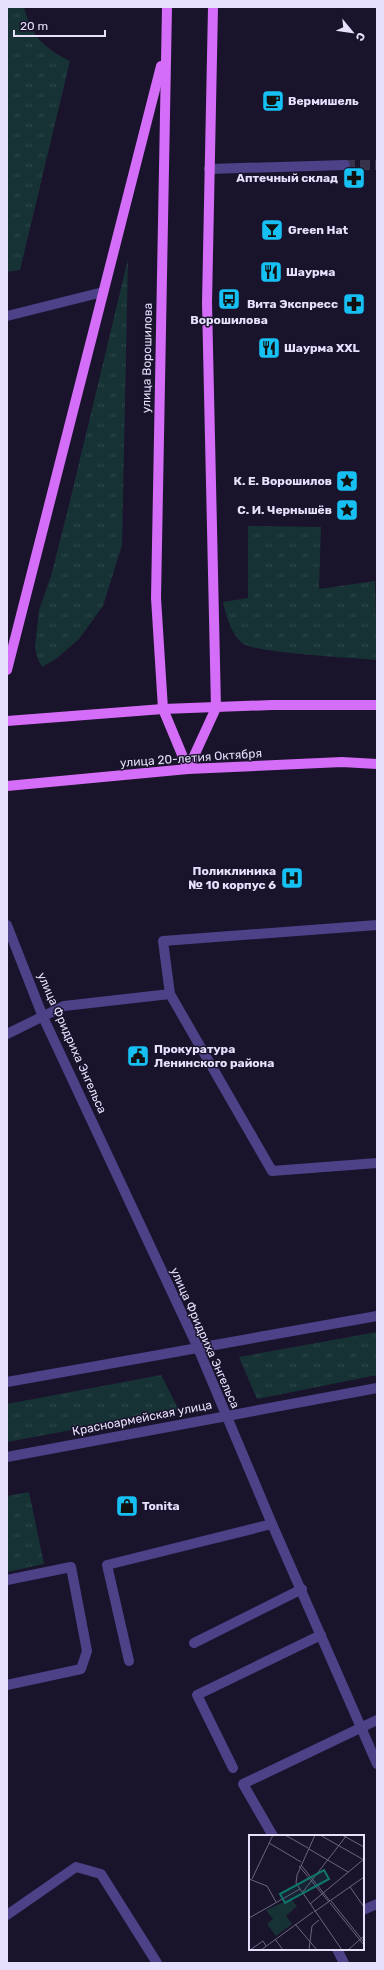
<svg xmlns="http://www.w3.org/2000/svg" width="384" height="1970" viewBox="0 0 384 1970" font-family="Rubik,sans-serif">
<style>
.grass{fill:url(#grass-tufts)}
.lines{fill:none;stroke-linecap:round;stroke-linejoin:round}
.minor-tunnel{stroke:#39324b;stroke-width:10;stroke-dasharray:10 5;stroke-linecap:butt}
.minor{stroke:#4d4187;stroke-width:10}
.major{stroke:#d46df7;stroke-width:10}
.labels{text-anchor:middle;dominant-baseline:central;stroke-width:3;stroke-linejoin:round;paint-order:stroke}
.poi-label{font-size:12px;font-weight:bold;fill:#e7e0fd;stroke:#1a132c;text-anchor:start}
.street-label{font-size:12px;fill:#e7e0fd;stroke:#1a132c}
.inset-road{fill:none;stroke:#6c6580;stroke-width:1}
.view{fill:#0f766e;fill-opacity:0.15;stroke:#0f766e;stroke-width:2}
.inset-edge{fill:none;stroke:#e7e0fd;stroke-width:2}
</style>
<defs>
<pattern id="grass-tufts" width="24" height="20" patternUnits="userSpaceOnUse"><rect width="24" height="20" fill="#173235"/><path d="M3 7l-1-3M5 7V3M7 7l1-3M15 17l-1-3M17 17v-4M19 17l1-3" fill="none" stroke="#2e4649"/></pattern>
</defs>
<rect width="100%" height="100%" fill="#1a132c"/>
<g class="grass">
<path d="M7,7h17c7,29 20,41 46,54l-50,209 -13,2z"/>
<path d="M128,259l-6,286 -19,61 -24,33 -23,20 -14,8 -5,-10 -2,-10 4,-37 12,-34 17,-67z"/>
<path d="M248,526l73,1 -2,62 56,-8 2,79c-21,-2 -124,-7 -135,-17 -12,-11 -15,-26 -19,-41l25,-4z"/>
<path d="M377,1332v43l-120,24 -18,-42z"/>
<path d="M161,1375l18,35 -172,32v-38z"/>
<path d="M29,1492l15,72 -37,8v-76z"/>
</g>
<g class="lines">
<path class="minor-tunnel" d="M345,165h32"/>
<g class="minor">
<path d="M209,169l136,-4"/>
<path d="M7,316l96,-24"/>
<path d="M7,925l36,92 155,331 74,176 105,240"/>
<path d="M377,925l-214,16 7,53 102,177 105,-8"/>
<path d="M7,1034l57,-28 106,-12"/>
<path d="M7,1382l370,-66"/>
<path d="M7,1457l370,-69"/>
<path d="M7,1580l64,-13 16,84 -6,18 -74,16"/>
<path d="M194,1643l108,-54"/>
<path d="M129,1661l-22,-96 165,-41"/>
<path d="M233,1768l-36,-73 124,-60"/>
<path d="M273,1836l-30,-52 134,-64"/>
<path d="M363,1910l14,-6"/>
<path d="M7,1915l69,-48 25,7 56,89"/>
<path d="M337,1949l7,14"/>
</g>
<g class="major">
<path d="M167,7l-11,591 7,111 25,60"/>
<path d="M7,670l154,-604"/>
<path d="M7,721l156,-12 109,-4h105"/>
<path d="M188,769l28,-61 -9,-405 6,-296"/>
<path d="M7,786l181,-17 154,-7 35,2"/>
</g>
</g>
<defs>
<g id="cafe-square" transform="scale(1.15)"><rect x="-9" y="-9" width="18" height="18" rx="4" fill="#17c0f2" stroke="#1a132c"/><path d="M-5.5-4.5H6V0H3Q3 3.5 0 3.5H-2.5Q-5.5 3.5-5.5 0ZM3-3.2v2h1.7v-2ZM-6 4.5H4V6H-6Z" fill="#111"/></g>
<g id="pharmacy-square" transform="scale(1.15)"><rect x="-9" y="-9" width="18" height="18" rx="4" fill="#17c0f2" stroke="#1a132c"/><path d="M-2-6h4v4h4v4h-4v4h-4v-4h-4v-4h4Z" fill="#111"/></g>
<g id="bar-square" transform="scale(1.15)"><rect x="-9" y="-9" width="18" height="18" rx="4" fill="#17c0f2" stroke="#1a132c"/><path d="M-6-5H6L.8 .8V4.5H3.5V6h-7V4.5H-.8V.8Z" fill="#111"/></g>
<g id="restaurant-square" transform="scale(1.15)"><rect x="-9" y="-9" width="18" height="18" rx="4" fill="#17c0f2" stroke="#1a132c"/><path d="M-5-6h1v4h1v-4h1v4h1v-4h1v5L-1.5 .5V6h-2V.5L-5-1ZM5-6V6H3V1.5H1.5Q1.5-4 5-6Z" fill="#111"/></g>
<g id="bus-square" transform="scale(1.15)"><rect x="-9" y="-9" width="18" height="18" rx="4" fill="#17c0f2" stroke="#1a132c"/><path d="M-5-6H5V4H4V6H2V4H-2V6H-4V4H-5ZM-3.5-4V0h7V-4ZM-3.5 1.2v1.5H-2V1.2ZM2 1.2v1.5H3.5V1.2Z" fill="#111"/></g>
<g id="sight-square" transform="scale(1.15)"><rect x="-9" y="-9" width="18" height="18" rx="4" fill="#17c0f2" stroke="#1a132c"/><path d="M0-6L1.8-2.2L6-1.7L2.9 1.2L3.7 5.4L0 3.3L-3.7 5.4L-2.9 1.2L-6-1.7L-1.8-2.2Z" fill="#111"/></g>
<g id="hospital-square" transform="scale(1.15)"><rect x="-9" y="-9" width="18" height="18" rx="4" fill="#17c0f2" stroke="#1a132c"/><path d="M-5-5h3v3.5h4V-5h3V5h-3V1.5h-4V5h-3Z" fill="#111"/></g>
<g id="civic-square" transform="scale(1.15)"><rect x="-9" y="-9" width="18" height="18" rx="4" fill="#17c0f2" stroke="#1a132c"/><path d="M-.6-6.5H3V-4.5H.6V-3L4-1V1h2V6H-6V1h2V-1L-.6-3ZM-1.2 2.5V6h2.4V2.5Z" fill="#111"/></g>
<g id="shop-square" transform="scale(1.15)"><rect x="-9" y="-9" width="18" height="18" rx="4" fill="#17c0f2" stroke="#1a132c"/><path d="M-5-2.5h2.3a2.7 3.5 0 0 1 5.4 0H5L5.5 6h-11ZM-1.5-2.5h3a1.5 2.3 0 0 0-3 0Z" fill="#111"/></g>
</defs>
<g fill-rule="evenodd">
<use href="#cafe-square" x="273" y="101"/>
<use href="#pharmacy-square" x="354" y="178"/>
<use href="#bar-square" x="272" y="230"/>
<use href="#restaurant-square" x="271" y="272"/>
<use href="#bus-square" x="229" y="299"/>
<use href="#pharmacy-square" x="354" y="304"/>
<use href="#restaurant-square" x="269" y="348"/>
<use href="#sight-square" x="347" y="481"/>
<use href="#sight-square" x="347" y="510"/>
<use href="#hospital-square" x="292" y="878"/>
<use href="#civic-square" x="138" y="1056"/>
<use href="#shop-square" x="127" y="1506"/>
</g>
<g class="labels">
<g class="poi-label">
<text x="288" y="101">Вермишель</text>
<text x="338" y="178" text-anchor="end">Аптечный склад</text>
<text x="288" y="230">Green Hat</text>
<text x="286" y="272">Шаурма</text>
<text x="338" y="304" text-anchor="end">Вита Экспресс</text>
<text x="229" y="320" text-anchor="middle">Ворошилова</text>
<text x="284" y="348">Шаурма XXL</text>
<text x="332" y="481" text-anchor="end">К. Е. Ворошилов</text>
<text x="332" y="510" text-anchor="end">С. И. Чернышёв</text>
<text x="276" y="871" text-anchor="end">Поликлиника<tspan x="276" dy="14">№ 10 корпус 6</tspan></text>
<text x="154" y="1049">Прокуратура<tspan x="154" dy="14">Ленинского района</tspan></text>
<text x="142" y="1506">Tonita</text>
</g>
<g class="street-label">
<text transform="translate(147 358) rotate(-89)">улица Ворошилова</text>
<text transform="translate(191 758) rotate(-4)">улица 20-летия Октября</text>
<text transform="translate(72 1043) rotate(66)">улица Фридриха Энгельса</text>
<text transform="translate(205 1338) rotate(66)">улица Фридриха Энгельса</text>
<text transform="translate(142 1418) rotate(-11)">Красноармейская улица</text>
</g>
</g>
<g transform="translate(249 1835)">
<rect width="115" height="115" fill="#1a132c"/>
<path d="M42,64l6,7 -11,10 6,8 -16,12 -9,-12 6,-5 -7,-9z" fill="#173235"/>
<path class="inset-road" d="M36,0l23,13M66,0l-18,40 -1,8 46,67M71,0l44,25M93,0l22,12M20,8l32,19M60,14l39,23M52,30l29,36M50,31l30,36M0,44l18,7 9,16M3,44l21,-44M101,52l14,20M53,58l45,-58M82,66l33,41M81,68l34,42M61,69l54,-45M65,77l50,-35M0,83l51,-29M46,89l22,26M26,104l8,11M1,115l13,-9 3,5M12,115l52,-38M60,115l3,-24 7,-6M99,115l16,-14"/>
<path class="view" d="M75,35l5,9 -44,24 -5,-9z"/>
<rect width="115" height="115" class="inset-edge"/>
</g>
<rect width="384" height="1970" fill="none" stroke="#e7e0fd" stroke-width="16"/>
<g transform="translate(352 32) rotate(119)" stroke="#1a132c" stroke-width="3" paint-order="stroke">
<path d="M0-3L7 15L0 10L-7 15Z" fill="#e7e0fd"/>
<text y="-6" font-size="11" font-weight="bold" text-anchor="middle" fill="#e7e0fd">С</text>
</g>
<path d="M14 30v6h91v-6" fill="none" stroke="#e7e0fd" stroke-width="2"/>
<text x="20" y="30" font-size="12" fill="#e7e0fd" stroke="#1a132c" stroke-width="3" paint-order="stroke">20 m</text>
</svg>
